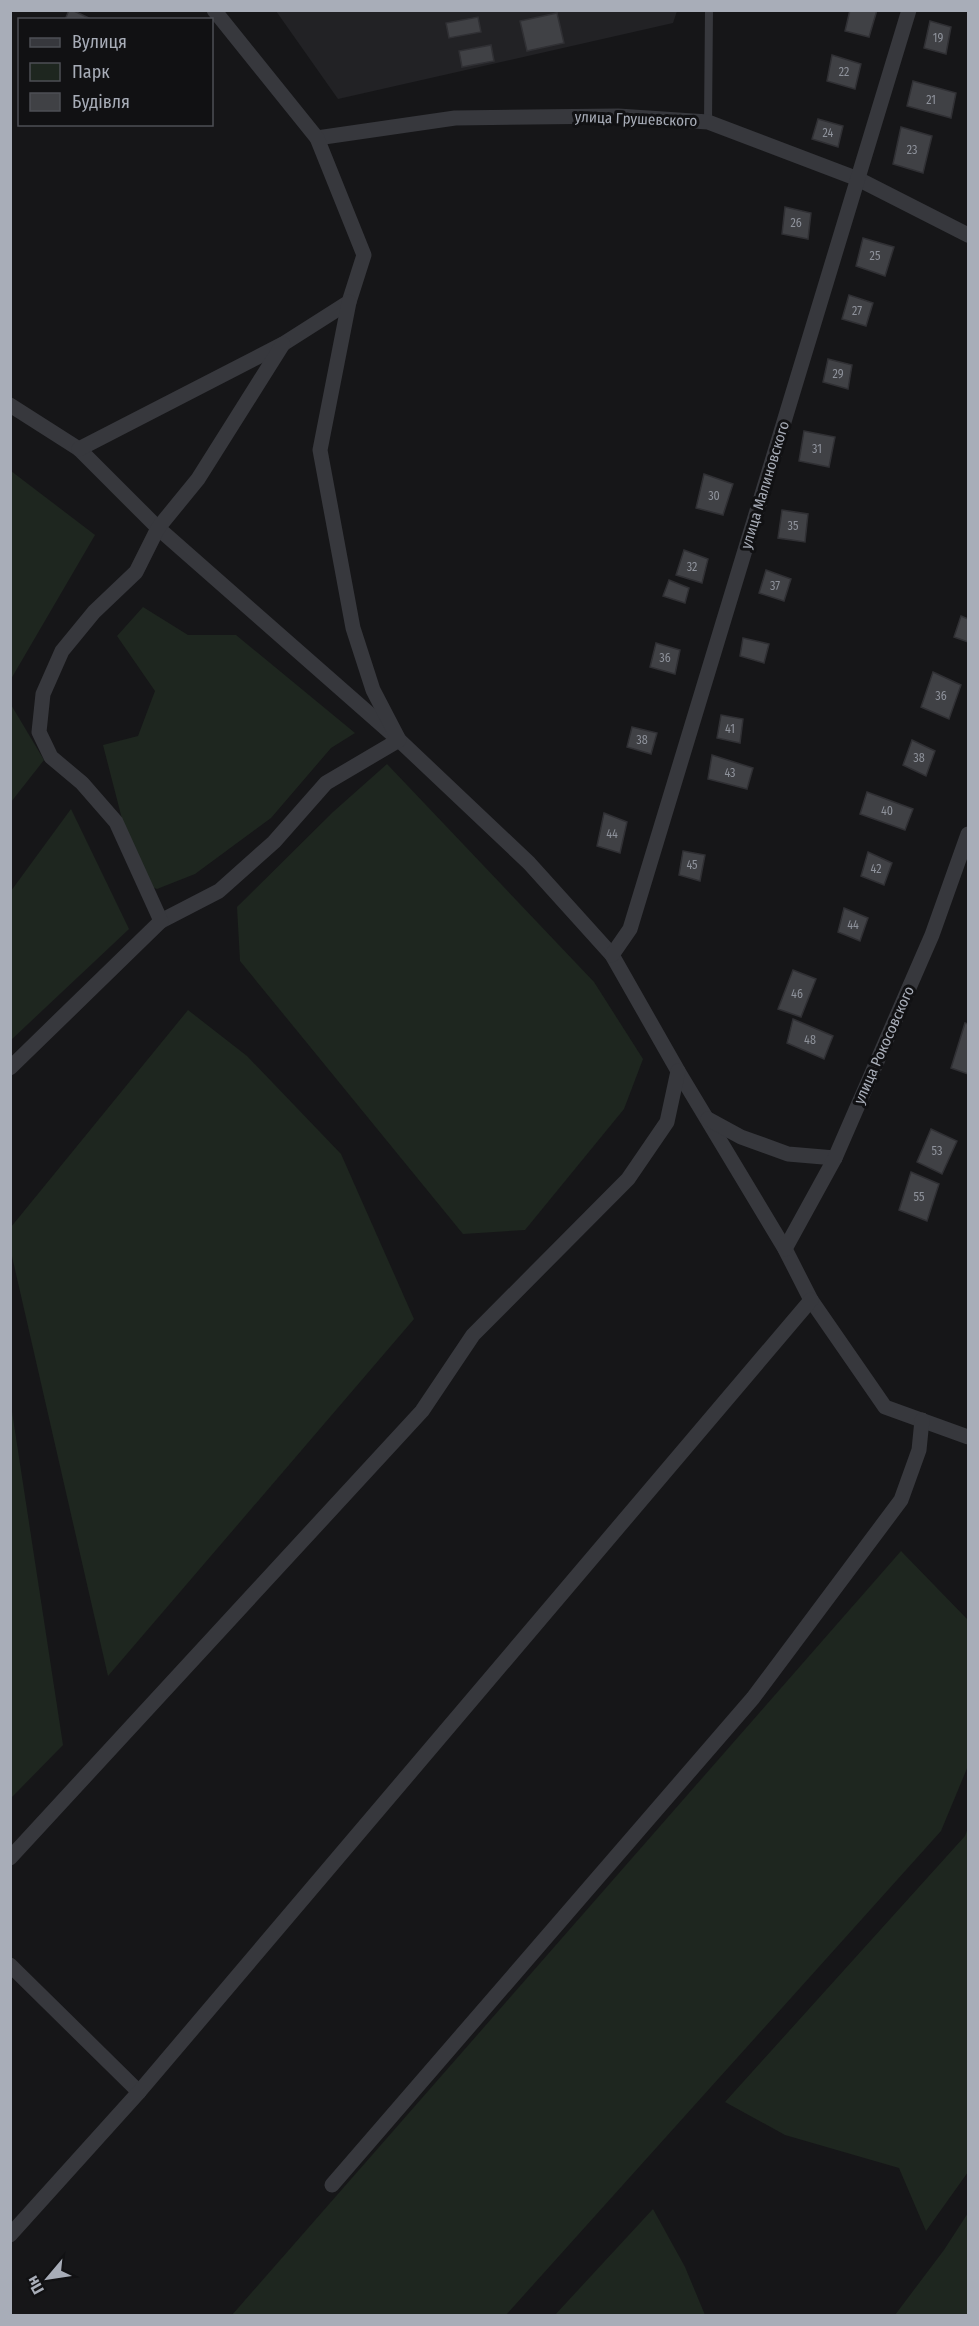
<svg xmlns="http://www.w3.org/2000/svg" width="979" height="2326" viewBox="0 0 979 2326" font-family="'Fira Sans Condensed',sans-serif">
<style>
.built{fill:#222225}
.green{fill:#1e261f}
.building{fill:#404145;stroke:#303034;stroke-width:1.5}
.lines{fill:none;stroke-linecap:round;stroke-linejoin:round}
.service{stroke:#37383d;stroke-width:8}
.minor{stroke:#37383d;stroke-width:15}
.labels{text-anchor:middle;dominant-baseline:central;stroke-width:6;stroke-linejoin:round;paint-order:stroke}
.number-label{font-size:12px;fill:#8e929b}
.street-label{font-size:15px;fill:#a8adb8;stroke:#111113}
</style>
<rect width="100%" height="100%" fill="#161618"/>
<path class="built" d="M276,11h401l-4,12 -335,76z"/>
<g class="green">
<path d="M11,471l84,64 -84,144z"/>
<path d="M143,607l45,28h48l119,98 -24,15 -60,70 -76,56 -38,15 -19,-8 -35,-136 35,-9 17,-45 -38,-55z"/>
<path d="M10,703l34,57 -33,42h-1z"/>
<path d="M387,764l207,218 49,77 -19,50 -99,121 -62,4 -223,-273 -3,-54 96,-95z"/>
<path d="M71,809l58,120 -118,111v-149z"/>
<path d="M188,1010l59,46 94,98 73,165 -306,357 -97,-424v-25z"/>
<path d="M11,1405l52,340 -52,53h-1z"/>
<path d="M901,1551l67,69v146l-27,65 -435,484h-274z"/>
<path d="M968,1828v344l-42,59 -27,-63 -114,-33 -60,-33 240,-266z"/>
<path d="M653,2209l32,58 20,48h-150z"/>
<path d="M968,2213v102h-73l49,-65z"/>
</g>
<g class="building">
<path d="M69,10h3l21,10h-28z"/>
<path d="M850,10h27l-8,27 -24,-6z"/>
<path d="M557,13l7,30 -37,8 -7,-30z"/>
<path d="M478,17l3,15 -32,6 -3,-15z"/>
<path d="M930,21l21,6 -5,27 -22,-6z"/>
<path d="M491,45l3,16 -32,6 -3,-16z"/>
<path d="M832,55l29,9 -6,25 -28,-8z"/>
<path d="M913,81l43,12 -5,25 -44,-12z"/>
<path d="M818,119l25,7 -5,21 -26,-8z"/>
<path d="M901,127l31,9 -9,37 -30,-9z"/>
<path d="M785,207l26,6 -3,26 -26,-5z"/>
<path d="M863,238l31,9 -9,29 -29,-10z"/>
<path d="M849,295l24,8 -7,23 -24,-7z"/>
<path d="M828,359l24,6 -4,24 -25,-7z"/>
<path d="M804,431l31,6 -6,30 -30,-6z"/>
<path d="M704,474l29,10 -10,31 -27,-7z"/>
<path d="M782,510l26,4 -3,28 -27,-4z"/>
<path d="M684,550l24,9 -6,24 -26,-8z"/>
<path d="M766,570l25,9 -7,22 -25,-8z"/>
<path d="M669,580l20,8 -4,15 -22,-7z"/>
<path d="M961,616l7,3v23l-14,-5z"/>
<path d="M743,638l26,6 -5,19 -24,-7z"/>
<path d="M656,643l24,7 -5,24 -25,-7z"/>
<path d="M933,672l28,13 -12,34 -28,-12z"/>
<path d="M721,715l22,4 -3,24 -23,-5z"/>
<path d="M632,727l25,6 -6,21 -24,-7z"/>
<path d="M912,740l23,11 -9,25 -23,-11z"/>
<path d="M712,755l41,13 -6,21 -39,-10z"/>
<path d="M867,792l46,17 -8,21 -45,-16z"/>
<path d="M604,813l23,9 -7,31 -23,-7z"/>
<path d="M683,851l22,4 -5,26 -21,-6z"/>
<path d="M868,852l24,11 -8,22 -23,-9z"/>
<path d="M844,908l24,10 -8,23 -22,-9z"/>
<path d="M793,970l23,9 -15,38 -23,-8z"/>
<path d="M793,1019l40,17 -9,23 -37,-16z"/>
<path d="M965,1023l3,1v50l-17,-6z"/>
<path d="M931,1129l26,12 -15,33 -25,-12z"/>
<path d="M911,1172l28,12 -12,37 -28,-11z"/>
</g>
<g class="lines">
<path class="service" d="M708,122l1,-112"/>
<g class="minor">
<path d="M317,138l138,-20 163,-2 90,6 150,57 110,56"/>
<path d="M10,405l69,44 79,79 241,212 130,123 83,92 66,116 107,178 26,51 74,107 83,30"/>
<path d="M79,449l204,-105 66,-42 15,-47 -47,-117 -103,-128"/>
<path d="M161,921l58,-30 55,-49 52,-59 73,-43 -26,-50 -20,-62 -33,-178 29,-148"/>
<path d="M612,955l18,-26 279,-919"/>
<path d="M10,1068l151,-147 -45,-99 -34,-39 -31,-26 -12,-25 4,-38 19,-43 32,-39 42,-40 22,-44 40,-49 85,-135"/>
<path d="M708,1119l33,18 47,17 47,4"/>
<path d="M785,1249l50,-91 97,-223 36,-101"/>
<path d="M10,1858l412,-447 51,-76 155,-156 39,-57 11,-51"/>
<path d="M10,1965l129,127"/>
<path d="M332,2185l421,-487 148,-198 18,-50 3,-30"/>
<path d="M10,2235l129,-143 672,-792"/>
</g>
</g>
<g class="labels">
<g class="number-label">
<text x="938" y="38">19</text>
<text x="844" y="72">22</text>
<text x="931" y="100">21</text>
<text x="828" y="133">24</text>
<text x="912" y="150">23</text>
<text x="796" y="223">26</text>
<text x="875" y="256">25</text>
<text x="857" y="311">27</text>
<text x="838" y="374">29</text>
<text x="817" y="449">31</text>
<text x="714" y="496">30</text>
<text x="793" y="526">35</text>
<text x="692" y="567">32</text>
<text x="775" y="586">37</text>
<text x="665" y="658">36</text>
<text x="941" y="696">36</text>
<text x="730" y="729">41</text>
<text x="642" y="740">38</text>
<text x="919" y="758">38</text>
<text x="730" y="773">43</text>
<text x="887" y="811">40</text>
<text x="612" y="834">44</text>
<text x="692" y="865">45</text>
<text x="876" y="869">42</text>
<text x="853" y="925">44</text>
<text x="797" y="994">46</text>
<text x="810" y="1040">48</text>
<text x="937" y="1151">53</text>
<text x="919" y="1197">55</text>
</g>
<g class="street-label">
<text transform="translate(636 119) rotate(2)">улица Грушевского</text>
<text transform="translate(765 485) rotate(-73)">улица Малиновского</text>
<text transform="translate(884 1045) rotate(-66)">улица Рокосовского</text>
</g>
</g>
<rect width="979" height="2326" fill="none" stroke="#a8adb8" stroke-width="24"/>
<rect x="18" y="18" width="195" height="108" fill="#111113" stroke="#4d4f55" stroke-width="1.5"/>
<rect x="30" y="38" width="30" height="9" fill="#37383d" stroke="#4d4f55" stroke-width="1.5"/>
<text x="72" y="48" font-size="18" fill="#a8adb8">Вулиця</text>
<rect x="30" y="63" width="30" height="18" fill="#1e261f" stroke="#4d4f55" stroke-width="1.5"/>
<text x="72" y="78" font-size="18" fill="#a8adb8">Парк</text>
<rect x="30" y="93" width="30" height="18" fill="#404145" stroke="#4d4f55" stroke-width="1.5"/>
<text x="72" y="108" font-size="18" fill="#a8adb8">Будівля</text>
<g transform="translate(48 2278) rotate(241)" stroke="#111113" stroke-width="4.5" paint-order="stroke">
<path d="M0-4.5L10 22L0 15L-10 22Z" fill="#a8adb8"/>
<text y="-9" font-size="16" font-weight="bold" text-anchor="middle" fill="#a8adb8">Пн</text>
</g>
</svg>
